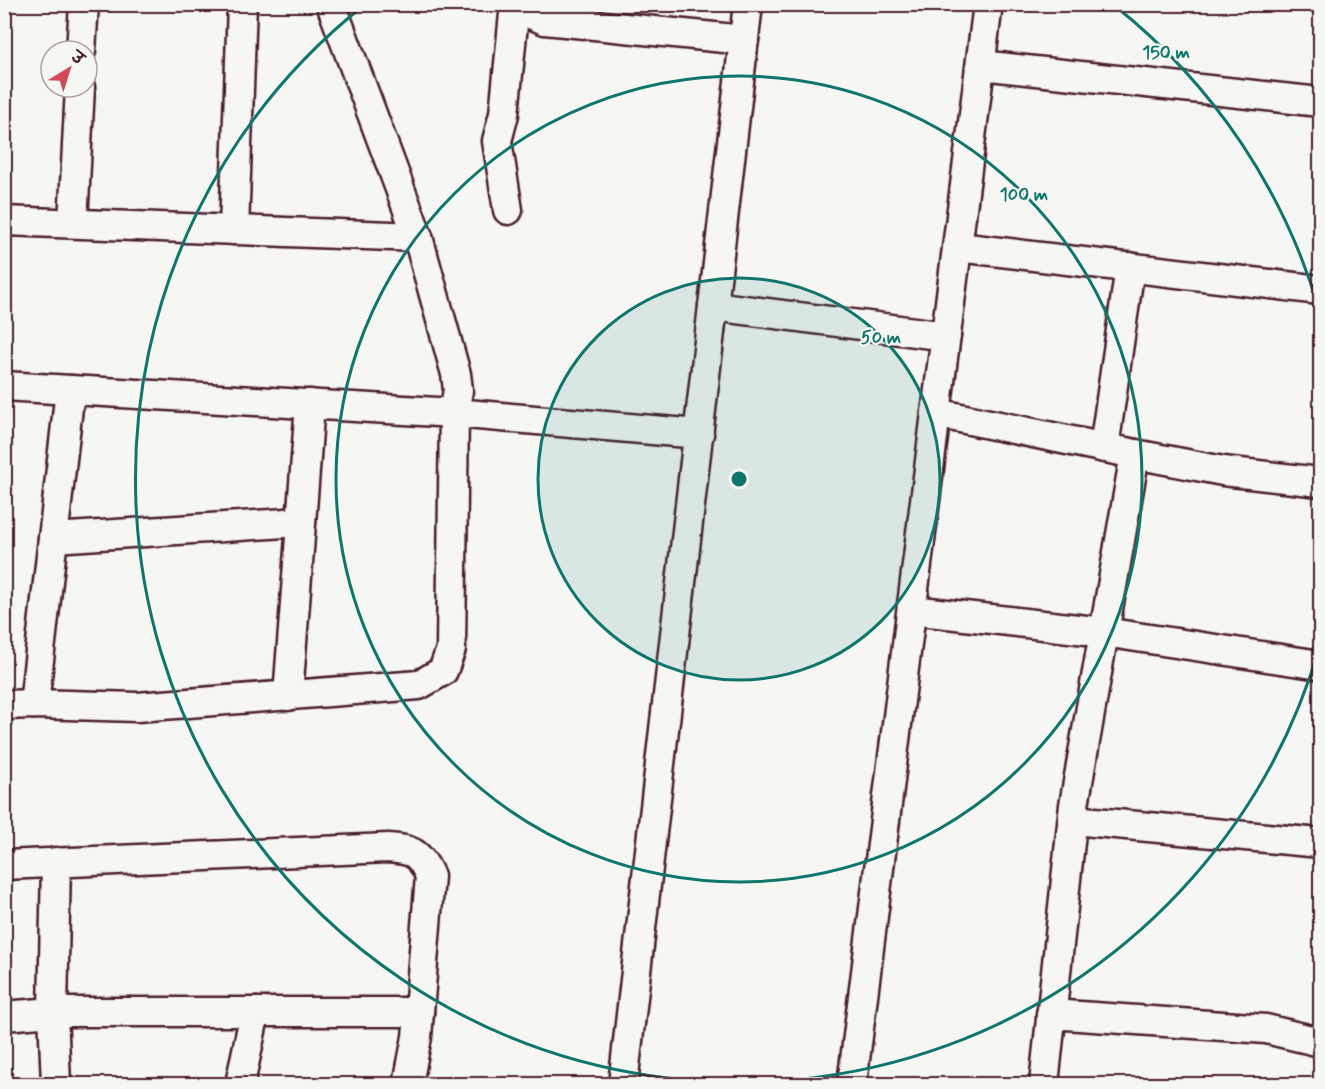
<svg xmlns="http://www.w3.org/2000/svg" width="1325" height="1089" viewBox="0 0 1325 1089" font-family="Mynerve,'Playpen Sans Deva',sans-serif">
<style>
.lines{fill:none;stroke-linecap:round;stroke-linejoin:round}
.street-casing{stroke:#4a1f2b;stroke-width:33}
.street{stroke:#f6f6f2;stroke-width:28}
.ring{fill:none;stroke:#0f766e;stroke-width:3}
.centre{fill:#0f766e;stroke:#f6f6f2;stroke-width:3}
.ring-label{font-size:18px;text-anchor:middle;font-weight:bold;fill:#0f766e;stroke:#f6f6f2;stroke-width:4.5;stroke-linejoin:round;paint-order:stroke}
</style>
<rect width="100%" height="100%" fill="#f6f6f2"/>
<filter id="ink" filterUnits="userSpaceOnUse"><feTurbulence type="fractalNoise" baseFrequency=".0167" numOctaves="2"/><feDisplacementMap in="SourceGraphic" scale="12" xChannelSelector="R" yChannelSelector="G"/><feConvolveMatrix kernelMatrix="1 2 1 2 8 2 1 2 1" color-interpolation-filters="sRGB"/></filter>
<g filter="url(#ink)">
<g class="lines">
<g class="street-casing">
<g id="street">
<path d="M521,4l12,11 12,5 199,20"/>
<path d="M988,4l-52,409 199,41 -61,351 -30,279"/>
<path d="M81,51l3,-47"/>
<path d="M981,65l339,37"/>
<path d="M508,210l-11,-69 7,-27 11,-110"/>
<path d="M4,221l414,16"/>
<path d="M73,223l7,-136"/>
<path d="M234,230l8,-226"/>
<path d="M958,247l362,43"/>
<path d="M713,306l233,30"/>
<path d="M4,386l450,27 245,21"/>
<path d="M1104,448l26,-181"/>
<path d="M1135,454l88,17 97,11"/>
<path d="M53,538l248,-16"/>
<path d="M912,610l192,22 216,33"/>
<path d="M288,696l22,-292"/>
<path d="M34,704l36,-314"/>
<path d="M4,705l30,-1 103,3 282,-22 24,-14 8,-22 3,-236 4,-23 -2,-16 -38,-137 -87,-233"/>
<path d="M1073,820l247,23"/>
<path d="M56,862l-3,150 3,72"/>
<path d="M4,865l384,-17c25,2 31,4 42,28l-13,161 -9,47"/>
<path d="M1051,1014l215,15 54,13"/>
<path d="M4,1016l49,-4h366"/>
<path d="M240,1084l15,-72"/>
<path d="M623,1084l125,-1080"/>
<path d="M852,1084l84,-671"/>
</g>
</g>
<use href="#street" class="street"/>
</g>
</g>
<circle cx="739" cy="479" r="201" fill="#0f766e" fill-opacity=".12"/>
<g class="ring">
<circle cx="739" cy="479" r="201"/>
<circle cx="739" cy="479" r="403"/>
<path d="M1320 645A604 604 0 1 1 363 6M1115 6A604 604 0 0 1 1320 313"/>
</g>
<circle cx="739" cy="479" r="9" class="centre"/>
<g class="ring-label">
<text x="1166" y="58">150 m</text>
<text x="1024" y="200">100 m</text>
<text x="881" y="343">50 m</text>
</g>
<rect width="1325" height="1089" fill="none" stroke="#f6f6f2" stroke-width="24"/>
<rect x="12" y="12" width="1301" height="1065" fill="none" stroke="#4a1f2b" stroke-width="2" filter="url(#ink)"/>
<g transform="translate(69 69) rotate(38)"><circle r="28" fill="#f6f6f2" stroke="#b1a0a2" stroke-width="1.5"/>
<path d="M0-4.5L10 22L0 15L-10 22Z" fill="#d1495b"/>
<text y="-9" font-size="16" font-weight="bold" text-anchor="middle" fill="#4a1f2b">उ</text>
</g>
</svg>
